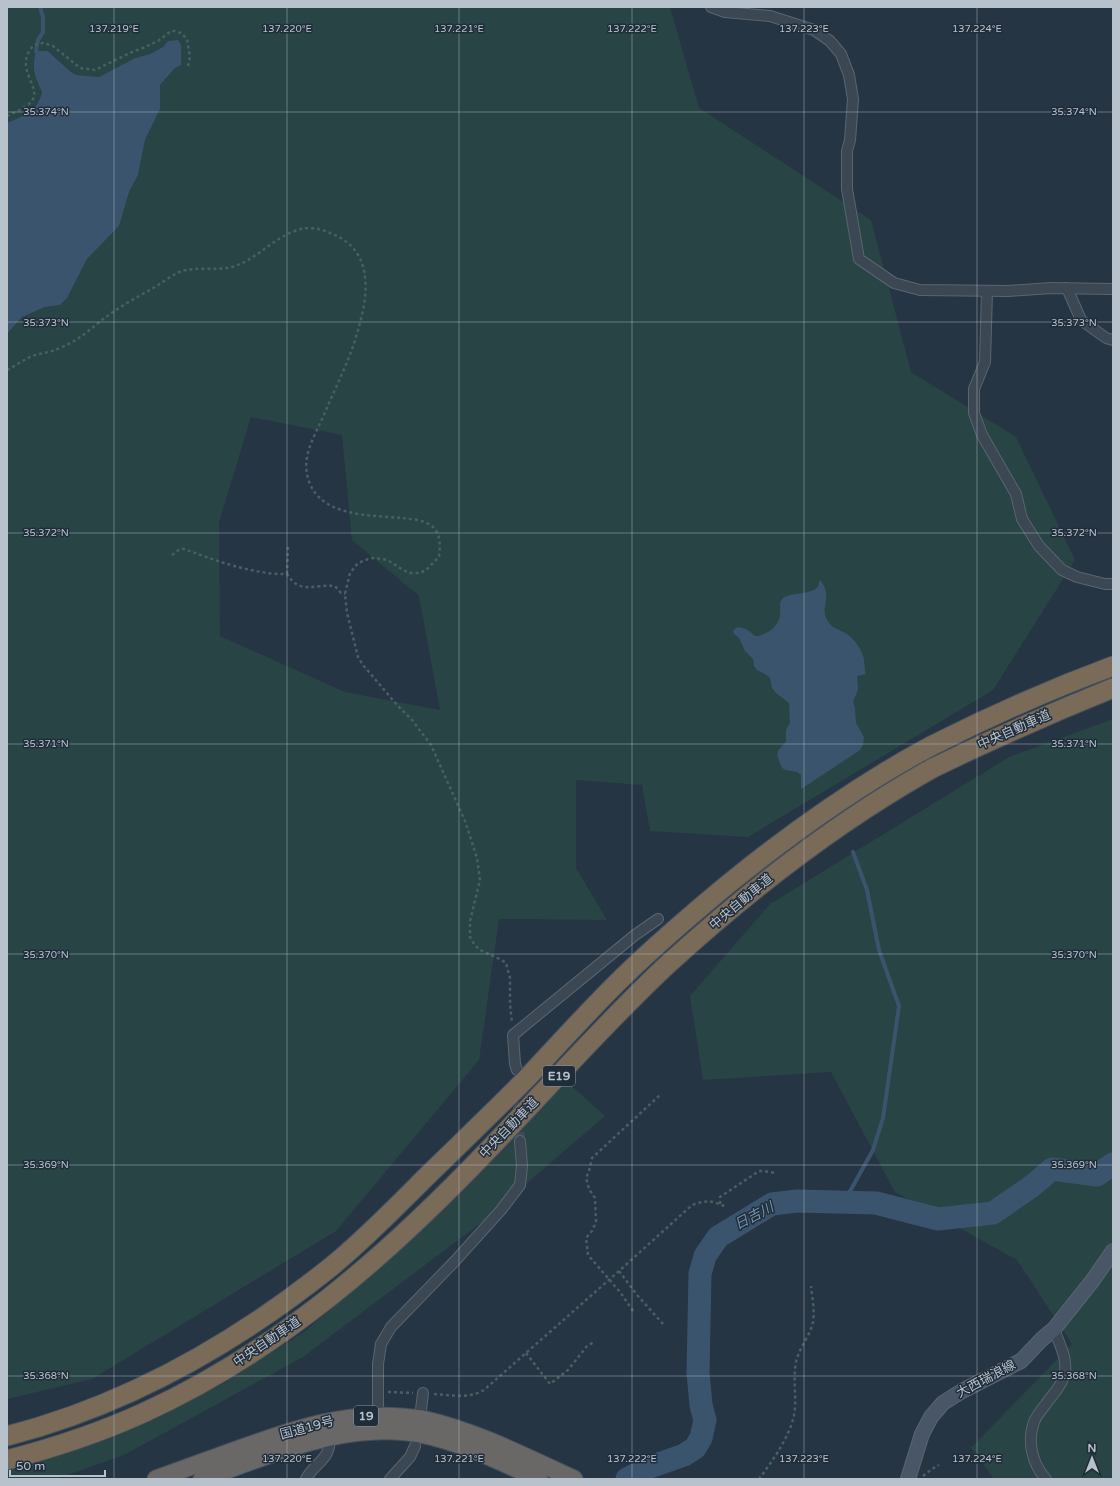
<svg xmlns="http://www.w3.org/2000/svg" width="1120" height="1486" viewBox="0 0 1120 1486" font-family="'Varela Round','Noto Sans JP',sans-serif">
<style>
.green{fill:#284445;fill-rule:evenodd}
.water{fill:#3b546d}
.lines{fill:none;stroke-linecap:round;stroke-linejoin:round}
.stream{stroke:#3b546d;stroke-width:4}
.river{stroke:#3b546d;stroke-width:23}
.minor-tunnel{stroke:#3c4a59;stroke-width:10;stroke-dasharray:10 5;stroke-linecap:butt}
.minor-casing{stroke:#596571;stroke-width:12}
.secondary-casing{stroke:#596571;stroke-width:16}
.trunk-casing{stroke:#45525e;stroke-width:19}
.motorway-casing{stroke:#45525e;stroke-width:21}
.path{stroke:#476061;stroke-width:2.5;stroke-dasharray:3 3;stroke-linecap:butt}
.minor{stroke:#3b4753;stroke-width:10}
.secondary{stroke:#495667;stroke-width:14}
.trunk{stroke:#6a6866;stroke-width:17}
.motorway{stroke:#7a6a58;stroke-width:19}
.ticks{fill:none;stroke:#b8c2cd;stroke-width:1;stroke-opacity:0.45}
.labels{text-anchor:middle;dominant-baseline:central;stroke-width:3;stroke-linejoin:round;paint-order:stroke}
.shield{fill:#1f2c39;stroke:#8a95a1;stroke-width:1}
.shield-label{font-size:12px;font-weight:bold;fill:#b8c2cd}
.street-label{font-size:13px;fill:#b8c2cd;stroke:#1f2c39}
.water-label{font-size:14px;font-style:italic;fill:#7795b1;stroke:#1f2c39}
.ticks-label{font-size:10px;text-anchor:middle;fill:#b8c2cd;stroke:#1f2c39;stroke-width:3;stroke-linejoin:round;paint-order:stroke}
</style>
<rect width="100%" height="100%" fill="#263544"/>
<g class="green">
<path d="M7,7h663l29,101 172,112 40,152 105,65 59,123 -82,130 -245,147 -98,-6 -8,-46 -66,-5v88l31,52 -108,-1 -20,141 -143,171 -244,148 -85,20v-1065l15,-17 23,-10 15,-2 7,-7 20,-39 32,-33 10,-34 9,-17 7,-35 15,-31v-24l15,-17 -7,-27 -5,6 -13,7 -15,4 -36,19 -22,-2 -6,-3 -22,-21h-13c-5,17 -1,26 6,41 -6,20 -17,23 -35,31zM251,417l91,18 10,105 67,56 21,114 -95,-18 -125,-56 -1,-114z"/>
<path d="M1113,719v760h-119l-23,-31 101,-104 -55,-84 -122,-68 -64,-120 -128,8 -13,-84 80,-92 239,-147z"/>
<path d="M567,1082l38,34 -123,106 -179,135 -179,98 -68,24h-49v-10l53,-14 81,-31 83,-41 80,-51 80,-69 77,-72z"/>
</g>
<g class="water">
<path d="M178,40l3,5v20l-6,3 -15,17v24l-15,31 -7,35 -9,17 -10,34 -32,33 -20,39 -7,7 -15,2 -23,10 -15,17v-211c18,-8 30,-11 35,-31 -7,-15 -11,-23 -6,-41h12l23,21 6,3 22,2 36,-19 15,-4 13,-7 5,-6z"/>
<path d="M820,580c15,19 -3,27 9,43 4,6 12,7 18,11 5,3 13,13 15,19 3,6 2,15 4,21l-9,2 1,14 -5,12 2,6 1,15 8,14 -1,8 -3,5 -59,39v-14l-4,-3 -11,-2 -4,-2 -5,-13 1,-4 8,-10v-11l4,-7 -1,-20 -13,-10 -4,-5 -2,-10 -5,-4 -8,-4 -3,-4 -1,-7 -8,-8 -6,-13 -5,-4 -1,-3 3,-3c8,-2 13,3 19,8 11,0 23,-9 25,-20 1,-6 -2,-13 3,-18 7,-6 31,-3 35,-12 1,-2 1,-4 2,-6z"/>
</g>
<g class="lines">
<g class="stream">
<path d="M38,55l-2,-4 2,-11 5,-8v-15l-3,-10"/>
<path d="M844,1202l29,-52 10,-32 16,-112 -20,-56 -12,-60 -14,-38"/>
</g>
<path class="river" d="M627,1479l23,-12 34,-12 11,-7 6,-10 4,-18 -4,-15 -3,-32 2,-99 5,-18 13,-19 54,-33 25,-3 79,2 62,16 55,-6 39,-27 20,-17 45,6 16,-11"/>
<path class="minor-tunnel" d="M517,1087l3,54"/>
<g class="minor-casing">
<g id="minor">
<path d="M711,7l14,5 45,4 44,14 16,11 11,13 8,21 4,24 -3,41 -3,11v38l12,70 35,24 26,7 88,1 43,-3 62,1"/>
<path d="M1067,288l14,32 25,18 7,2"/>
<path d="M987,291l-2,71 -11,27v24l8,22 34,59 6,25 17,27 23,24 15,7 28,7h8"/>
<path d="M517,1070l-2,-6 -2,-29 122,-100 23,-16"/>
<path d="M421,1410l2,-17"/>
<path d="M378,1416v-52l3,-20 10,-17 64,-66 46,-51 19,-25 2,-19 -2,-25"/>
<path d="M306,1479c8,-16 26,-20 23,-41"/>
<path d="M390,1479l20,-22 5,-11"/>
<path d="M1046,1479c-14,-15 -19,-38 -12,-57 2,-6 8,-13 12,-18 6,-9 15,-17 18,-28 5,-15 -5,-33 -10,-47"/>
</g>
</g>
<g class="secondary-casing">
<path id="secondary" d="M908,1479l14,-45 9,-17 12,-14 19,-12 59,-30 21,-22 12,-10 39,-49 20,-29"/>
</g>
<g class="trunk-casing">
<g id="trunk">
<path d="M156,1479c28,-10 55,-20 83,-30 53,-19 104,-37 162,-32 7,1 14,1 21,2 53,12 102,37 152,60"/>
<path d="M202,1479c69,-24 143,-59 218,-45 41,8 81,28 119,45"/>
</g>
</g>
<g class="motorway-casing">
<g id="motorway">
<path d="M7,1436c120,-31 229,-93 325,-170 34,-28 64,-59 95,-90 33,-32 66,-64 98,-96 33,-35 65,-71 99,-104 33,-32 68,-62 103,-91 64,-52 131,-100 204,-139 59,-30 120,-57 182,-80"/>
<path d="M7,1460c46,-12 92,-27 136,-47 136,-62 245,-158 347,-265 59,-61 115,-125 177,-183 81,-74 168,-142 264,-196 14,-7 29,-14 44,-21 45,-21 91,-41 138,-60"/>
</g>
</g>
<g class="path">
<path d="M7,116c8,-4 22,-9 26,-17 7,-14 -20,-32 1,-54l9,-2 10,3 27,22 15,2 39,-19 9,-3 15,-7 13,-10h4l6,2 6,6 3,18 -2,9"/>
<path d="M7,370c8,-4 16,-10 25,-14 6,-2 13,-3 20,-5 7,-2 15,-6 22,-10 14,-8 25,-20 39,-29 13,-9 28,-17 42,-25 8,-5 16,-11 24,-15 16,-6 36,-1 53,-5 24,-7 40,-28 63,-36 12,-5 24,-3 35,2 44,16 39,60 28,97 -8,30 -23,58 -35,87 -8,18 -20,37 -16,57 8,43 61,41 95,44 10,1 23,2 31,9 8,7 7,20 6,30l-13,13 -6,3h-10l-7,-3 -14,-9 -6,-2 -12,-1 -13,5 -8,10 -5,21 2,19 11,44 5,8 34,40 15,15 19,25 34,76 12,37 3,22 -10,41v16l4,7 6,6 22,10 4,3 4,15v26l2,19"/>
<path d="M172,555l8,-6h4c25,9 51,19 78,23 8,2 17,2 25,2 13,21 27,10 48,12l6,7 4,1"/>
<path d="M287,574l1,-28"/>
<path d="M720,1204v-7l39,-26h5l12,2"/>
<path d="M619,1271l18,24 27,30"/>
<path d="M633,1311l-13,-19 -32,-37 -2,-17 6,-7 4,-9 -1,-24 -6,-9 -3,-11 3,-7 3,-13 68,-63"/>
<path d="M526,1353l24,31 18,-14 19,-24 7,-4"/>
<path d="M388,1392l25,1"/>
<path d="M434,1394c17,1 35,5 50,-4l135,-119 73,-66c15,-5 19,-5 34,2"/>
<path d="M923,1476l9,-7 7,-4"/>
<path d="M759,1479c14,-19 34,-46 36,-71 1,-15 -2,-30 1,-46 3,-14 14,-26 17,-40 2,-11 -1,-25 -2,-36"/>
</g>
<use href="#minor" class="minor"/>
<use href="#secondary" class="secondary"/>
<use href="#trunk" class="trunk"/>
<use href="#motorway" class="motorway"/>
</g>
<path class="ticks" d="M114,7v1472M287,7v1472M459,7v1472M632,7v1472M804,7v1472M977,7v1472M7,112h1106M7,322h1106M7,533h1106M7,744h1106M7,954h1106M7,1165h1106M7,1376h1106"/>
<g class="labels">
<g class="shield">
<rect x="543" y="1066" width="32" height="20" rx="3"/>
<rect x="354" y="1406" width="24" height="20" rx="3"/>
</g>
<g class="shield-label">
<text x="559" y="1076">E19</text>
<text x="366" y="1416">19</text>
</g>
<g class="street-label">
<text transform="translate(1014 730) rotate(-24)">中央自動車道</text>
<text transform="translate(741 902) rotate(-40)">中央自動車道</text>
<text transform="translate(509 1128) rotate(-46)">中央自動車道</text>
<text transform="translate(267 1342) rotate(-34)">中央自動車道</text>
<text transform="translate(986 1379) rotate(-28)">大西瑞浪線</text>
<text transform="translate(307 1428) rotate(-15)">国道19号</text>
</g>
<g class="water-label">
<text transform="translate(754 1216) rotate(-28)">日吉川</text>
</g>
</g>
<g class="ticks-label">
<text x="114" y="32">137.219°E</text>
<text x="287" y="32">137.220°E</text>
<text x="459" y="32">137.221°E</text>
<text x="632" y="32">137.222°E</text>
<text x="804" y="32">137.223°E</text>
<text x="977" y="32">137.224°E</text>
<text x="46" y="115">35.374°N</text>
<text x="1074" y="115">35.374°N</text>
<text x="46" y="326">35.373°N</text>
<text x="1074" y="326">35.373°N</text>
<text x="46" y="536">35.372°N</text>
<text x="1074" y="536">35.372°N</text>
<text x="46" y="747">35.371°N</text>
<text x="1074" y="747">35.371°N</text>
<text x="46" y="958">35.370°N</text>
<text x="1074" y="958">35.370°N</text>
<text x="46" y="1168">35.369°N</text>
<text x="1074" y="1168">35.369°N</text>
<text x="46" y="1379">35.368°N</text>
<text x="1074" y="1379">35.368°N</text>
<text x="287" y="1462">137.220°E</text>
<text x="459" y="1462">137.221°E</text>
<text x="632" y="1462">137.222°E</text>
<text x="804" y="1462">137.223°E</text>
<text x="977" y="1462">137.224°E</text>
</g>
<rect width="1120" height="1486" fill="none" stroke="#b8c2cd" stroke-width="16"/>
<g transform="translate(1092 1458)" stroke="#1f2c39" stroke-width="3" paint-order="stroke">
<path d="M0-3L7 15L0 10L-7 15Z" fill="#b8c2cd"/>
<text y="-6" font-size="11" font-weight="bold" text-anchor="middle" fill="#b8c2cd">N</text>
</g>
<path d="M10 1470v6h95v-6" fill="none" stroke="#b8c2cd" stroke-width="2"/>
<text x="16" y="1470" font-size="12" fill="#b8c2cd" stroke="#1f2c39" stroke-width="3" paint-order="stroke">50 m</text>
</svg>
